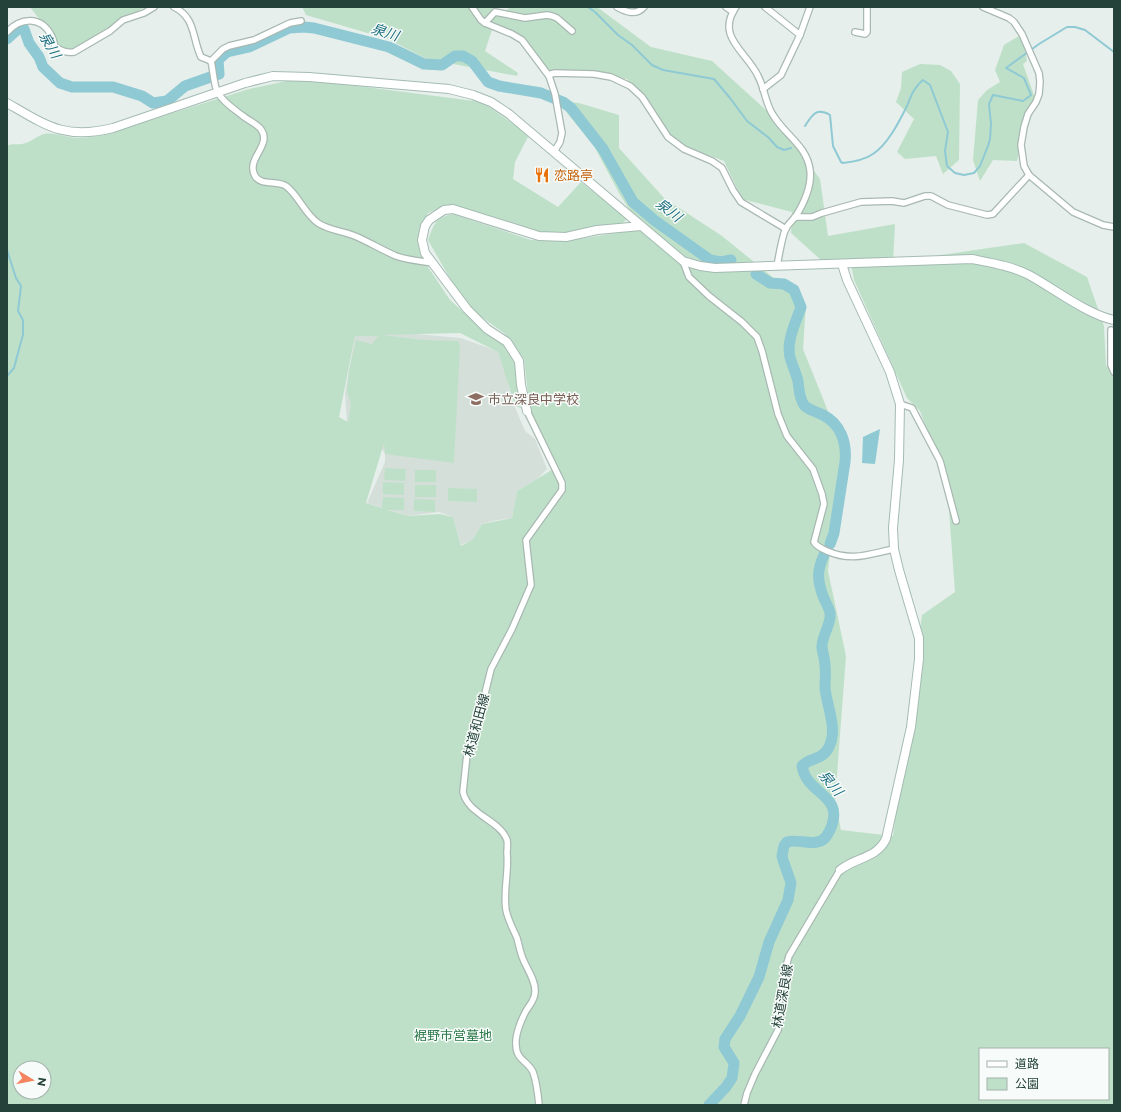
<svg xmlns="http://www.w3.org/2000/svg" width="1121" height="1112" viewBox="0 0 1121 1112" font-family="Montserrat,'Noto Sans JP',sans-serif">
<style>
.built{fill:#d4dfda}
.green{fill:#bfe0c8;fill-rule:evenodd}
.water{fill:#8ec9d4}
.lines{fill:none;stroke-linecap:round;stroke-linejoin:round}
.stream{stroke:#8ec9d4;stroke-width:2}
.river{stroke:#8ec9d4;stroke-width:11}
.street-casing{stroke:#a8b8b2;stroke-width:8}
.secondary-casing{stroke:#a4bbb3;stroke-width:10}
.street{stroke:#fff;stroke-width:5.5}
.secondary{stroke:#fff;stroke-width:8}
.labels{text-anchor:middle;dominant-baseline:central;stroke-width:3;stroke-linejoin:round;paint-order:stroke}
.food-label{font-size:13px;fill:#c56008;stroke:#f7fbf9;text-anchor:start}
.education-label{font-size:13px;fill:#785e54;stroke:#f7fbf9;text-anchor:start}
.street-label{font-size:13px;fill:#24423a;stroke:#f7fbf9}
.park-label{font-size:13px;fill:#2d7a4b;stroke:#f7fbf9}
.water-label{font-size:14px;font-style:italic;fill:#1c6f80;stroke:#f7fbf9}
</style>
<rect width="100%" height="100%" fill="#e6efeb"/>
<path class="built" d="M393,332l68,6 36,13 8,15 6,32 14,33 10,8 12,30 -9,9 -21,13 -5,27 -20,3 -10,3 -9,15 -12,6 -8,-28 -14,-5 -31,4 -41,-13 18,-41v-8l-8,-14 -30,-16 -2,-31 10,-57z"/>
<g class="green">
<path d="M30,7h115l-75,45 -15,-5 -11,-22z"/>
<path d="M302,7h188l13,6 8,-6h86l54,40 61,14 65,59 43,59 8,57 67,-12 -2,38 131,-19 63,34 17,49 2,39 8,10v730h-1107v-959c5,-3 9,-1 15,-2 8,-1 14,-8 22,-10 12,-2 23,4 34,4 22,0 42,-11 63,-15l108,-34 42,-9 51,4 140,18 47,33 -14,27 -2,17 45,28 23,-25 46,36 -3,4 -6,3 -59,9 -22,-1 -72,-25 -18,-3 -19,8 -9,16 7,35 24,36 39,35 13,7 12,18 7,48 -6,-2 -17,-54 -38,-19 -78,2 41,5 35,1 2,5 -6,117 -69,-9 -1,-11 -18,60 16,5 1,-11 21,1v12h-16l20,6 32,-2 13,3 8,29 12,-7 9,-15 30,-6 5,-27 38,-23 -25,-56 -6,-53 -20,-26 -24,-17 -20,-20 -32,-56c6,-16 7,-22 25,-26l78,26 36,1 67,-11v-13l-15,-24 -25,-47 -27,-33 -4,-11 16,1 40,12v33l45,50 58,38 84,68 -3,45 39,97 -14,125 18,85 -11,145 6,29 52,6 29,-221 33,-23 -8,-109 -27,-72 -13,-13 -53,-118 -4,-21 -29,1 -30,-27 1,-21 -50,-13 -18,-38 -39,-15 -16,-13 -42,-54 -76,-5 -31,-35 -27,-12 -8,24 33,22 -1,3 -90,-17 -39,-20 -82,-24zM355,336h23l-6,8 -16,-4 -7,30 -2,22 4,12 -3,18 -9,-5zM980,1049h128v50h-128zM20,1068h24v24h-24z"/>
<path d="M1022,34l5,27 -4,3 12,34 -8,19 -10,44 -24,-1 -13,21 -7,-21 5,-60 9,-10 13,-8 -5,-12 9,-25z"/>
<path d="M920,64l20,1 11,6 9,13 -1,76 -16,14 -7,-18 -31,3 -8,-7 17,-33 -18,-17 5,-14 1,-16z"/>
<path d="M385,468l21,1 -1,12 -21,-1z"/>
<rect x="415" y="470" width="21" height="12"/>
<path d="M383,482l21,1v12l-21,-1z"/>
<rect x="415" y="485" width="21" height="12"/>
<path d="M448,488l29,1v13l-29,-1z"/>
<path d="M414,499l21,1v12l-21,-1z"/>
</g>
<path class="water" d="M880,429l-5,35 -13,-1 1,-26z"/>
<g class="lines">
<g class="stream">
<path d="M588,7l7,5 23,23 14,10 20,20 11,5 51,9 16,19 17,23 22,17 8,9 7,3 7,-2"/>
<path d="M805,126c7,-11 11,-19 25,-11l3,31 8,16 2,1c10,-1 21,-3 30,-9 15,-10 26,-32 34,-48 4,-10 7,-19 16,-26l7,5 18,47 -3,19 2,15 8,7 9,2 10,-2 6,-7 8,-20 2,-7 1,-15 -2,-20 4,-9 30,6 8,-6 -7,-17 -18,-10 33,-24 28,-17h8l10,3 29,22"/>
<path d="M7,250l9,28 5,8 -3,25 5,9v15l-4,14 -5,19 -7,8"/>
</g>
<g class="river">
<path d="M7,39l12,-11 5,1 5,14 10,14 4,10 17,16 12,4h41l29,9 11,7 14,-2 18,-15 34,-12 -1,-14 9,-8 22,-5 40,-19 15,-1 10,1 75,19 35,17 18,1 13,-9h8l9,5 16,21 11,4 42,7 22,9 8,6 32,41 30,53 21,18 56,40 11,2 10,-2"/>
<path d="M756,274l14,9 14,1 10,6 7,17c-5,15 -15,34 -11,50 2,8 6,16 8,24 1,7 1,17 6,24 4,5 13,7 19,10 18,9 24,28 22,47l-11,71 -4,11"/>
<path d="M709,1105l17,-18 6,-9 2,-15 -10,-16 1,-8 15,-23 19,-39 10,-35 19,-42 3,-17 -8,-23 -1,-4 2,-10 3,-4c10,-3 20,2 30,0 7,-1 10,-6 13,-12 16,-36 -23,-34 -28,-64 8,-9 20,-5 27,-19 9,-18 -2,-40 -4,-59 0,-8 1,-15 0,-22 0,-6 -2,-12 -3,-18 -1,-12 10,-24 8,-35 -1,-6 -5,-11 -7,-17 -6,-16 -6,-26 1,-41"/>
</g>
<g class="street-casing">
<g id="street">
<path d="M174,7c22,11 18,31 27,50l10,4"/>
<path d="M472,7l9,13 4,3 27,11 10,6 27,36 6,18 7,39 -2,9 -6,10"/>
<path d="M617,7c9,5 19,9 27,0"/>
<path d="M726,7l7,5"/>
<path d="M736,7c-21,30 11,45 22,69 7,13 7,27 15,39 12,20 34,31 37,55 2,16 -6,33 -14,46 -3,4 -7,7 -10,12 -4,8 -7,28 -9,38"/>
<path d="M765,7l35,28"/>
<path d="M983,7l26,11 5,4 8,12 17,39 1,9 -1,12 -3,8 -8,12 -4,13 -3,18 3,21 5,9 44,37 30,13 11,2"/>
<path d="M485,23l10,-11 30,6 22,-3 5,1 5,2 15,13"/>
<path d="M7,32c14,-15 34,-16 44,3 2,3 3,8 4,12 7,4 11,6 19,5l36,-21 13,-11 21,-7 10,-6"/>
<path d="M855,32l10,2 2,-2v-25"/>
<path d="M211,61c2,8 3,26 7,32 6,10 16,16 25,23 5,4 12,7 17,12 14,17 -15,30 -5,48 6,10 22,4 31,10 13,10 18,27 32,37 10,7 25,8 37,13 14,6 27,14 41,20 11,4 24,5 36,7"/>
<path d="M211,61l12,-12 6,-3 25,-6 36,-17 11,-2"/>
<path d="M549,76l2,-2 4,-1 39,1 17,3 19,9 12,11 26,40 16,12 28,12 10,7 11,22 8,12 45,27"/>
<path d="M763,89l18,-14 19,-40 10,-28"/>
<path d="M795,217h17l10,-4 39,-11 31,-1 12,2 21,-7h6l17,9 39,10 6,-1 36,-39"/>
<path d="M683,261l6,16 20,19 33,26 15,15 5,14 16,63 9,22 26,33 9,25 2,10 -10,38c3,5 7,6 13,9 25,11 42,3 67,-2"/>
<path d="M1111,330v35l3,7"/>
<path d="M900,404l12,4 28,53 16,60"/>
<path d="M527,411l35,72v7l-36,50 5,45 -19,44 -21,40 -13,53 -11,32 -4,38c5,23 37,28 44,48 1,4 0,9 0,13 2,19 -4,38 -1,57 2,10 7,19 11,28 2,7 3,14 6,21 4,10 13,22 12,33 0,8 -5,12 -9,19 -5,9 -11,24 -10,34 0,15 12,16 17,27 4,11 5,22 6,33"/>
<path d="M744,1105l3,-12 8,-19 23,-44 2,-10 -1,-18 5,-29 5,-17 51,-86"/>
</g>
</g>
<g class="secondary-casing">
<g id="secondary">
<path d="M7,103c40,23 58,37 106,25l132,-45 28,-7 36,1 140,12 24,6 18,7 18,12 174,147 17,5 15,2 257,-9c20,4 39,7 57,16 24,13 59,40 85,45"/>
<path d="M527,411l-6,-26 -2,-24 -12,-19 -20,-13 -20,-20 -42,-56 -3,-13 3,-14 4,-6 15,-10 9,-1 86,27 27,1 31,-7 44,-4"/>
<path d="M840,870c16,-13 36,-11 46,-31l25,-112 8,-68v-21l-20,-68 -5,-21 -1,-21 6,-68 1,-56 -10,-32 -43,-92 -5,-16"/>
</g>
</g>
<use href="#street" class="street"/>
<use href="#secondary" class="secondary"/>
</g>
<defs>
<g id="restaurant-bare" transform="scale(1.2)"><path d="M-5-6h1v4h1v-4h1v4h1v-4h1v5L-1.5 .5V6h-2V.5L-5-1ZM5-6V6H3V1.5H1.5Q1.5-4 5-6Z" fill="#e8710a" stroke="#f7fbf9" stroke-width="2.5" paint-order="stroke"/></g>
<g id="school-bare" transform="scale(1.2)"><path d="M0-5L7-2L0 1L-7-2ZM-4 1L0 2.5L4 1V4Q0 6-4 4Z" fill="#8d6e63" stroke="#f7fbf9" stroke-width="2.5" paint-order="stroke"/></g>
</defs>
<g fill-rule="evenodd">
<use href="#restaurant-bare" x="542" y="175"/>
<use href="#school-bare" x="476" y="399"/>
</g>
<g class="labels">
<g class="food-label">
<text x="554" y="175">恋路亭</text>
</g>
<g class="education-label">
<text x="488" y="399">市立深良中学校</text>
</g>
<g class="street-label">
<text transform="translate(476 725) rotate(-75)">林道和田線</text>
<text transform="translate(782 996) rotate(-80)">林道深良線</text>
</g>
<g class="park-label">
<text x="453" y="1035">裾野市営墓地</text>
</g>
<g class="water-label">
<text transform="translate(385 32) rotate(18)">泉川</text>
<text transform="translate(50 45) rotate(60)">泉川</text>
<text transform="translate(669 210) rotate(37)">泉川</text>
<text transform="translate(831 783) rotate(50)">泉川</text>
</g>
</g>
<rect width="1121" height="1112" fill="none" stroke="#24423a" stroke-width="16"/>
<rect x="979" y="1048" width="130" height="52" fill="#f7fbf9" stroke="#a3b1ad"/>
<rect x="987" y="1061" width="20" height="6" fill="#ffffff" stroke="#a3b1ad"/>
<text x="1015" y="1068" font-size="12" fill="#24423a">道路</text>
<rect x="987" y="1078" width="20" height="12" fill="#bfe0c8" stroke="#a3b1ad"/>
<text x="1015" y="1088" font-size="12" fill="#24423a">公園</text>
<g transform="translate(32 1080) rotate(100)"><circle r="19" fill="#f7fbf9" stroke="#a3b1ad"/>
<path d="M0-3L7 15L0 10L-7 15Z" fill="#f4845f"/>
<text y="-6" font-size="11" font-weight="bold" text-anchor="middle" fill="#24423a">N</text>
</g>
</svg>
